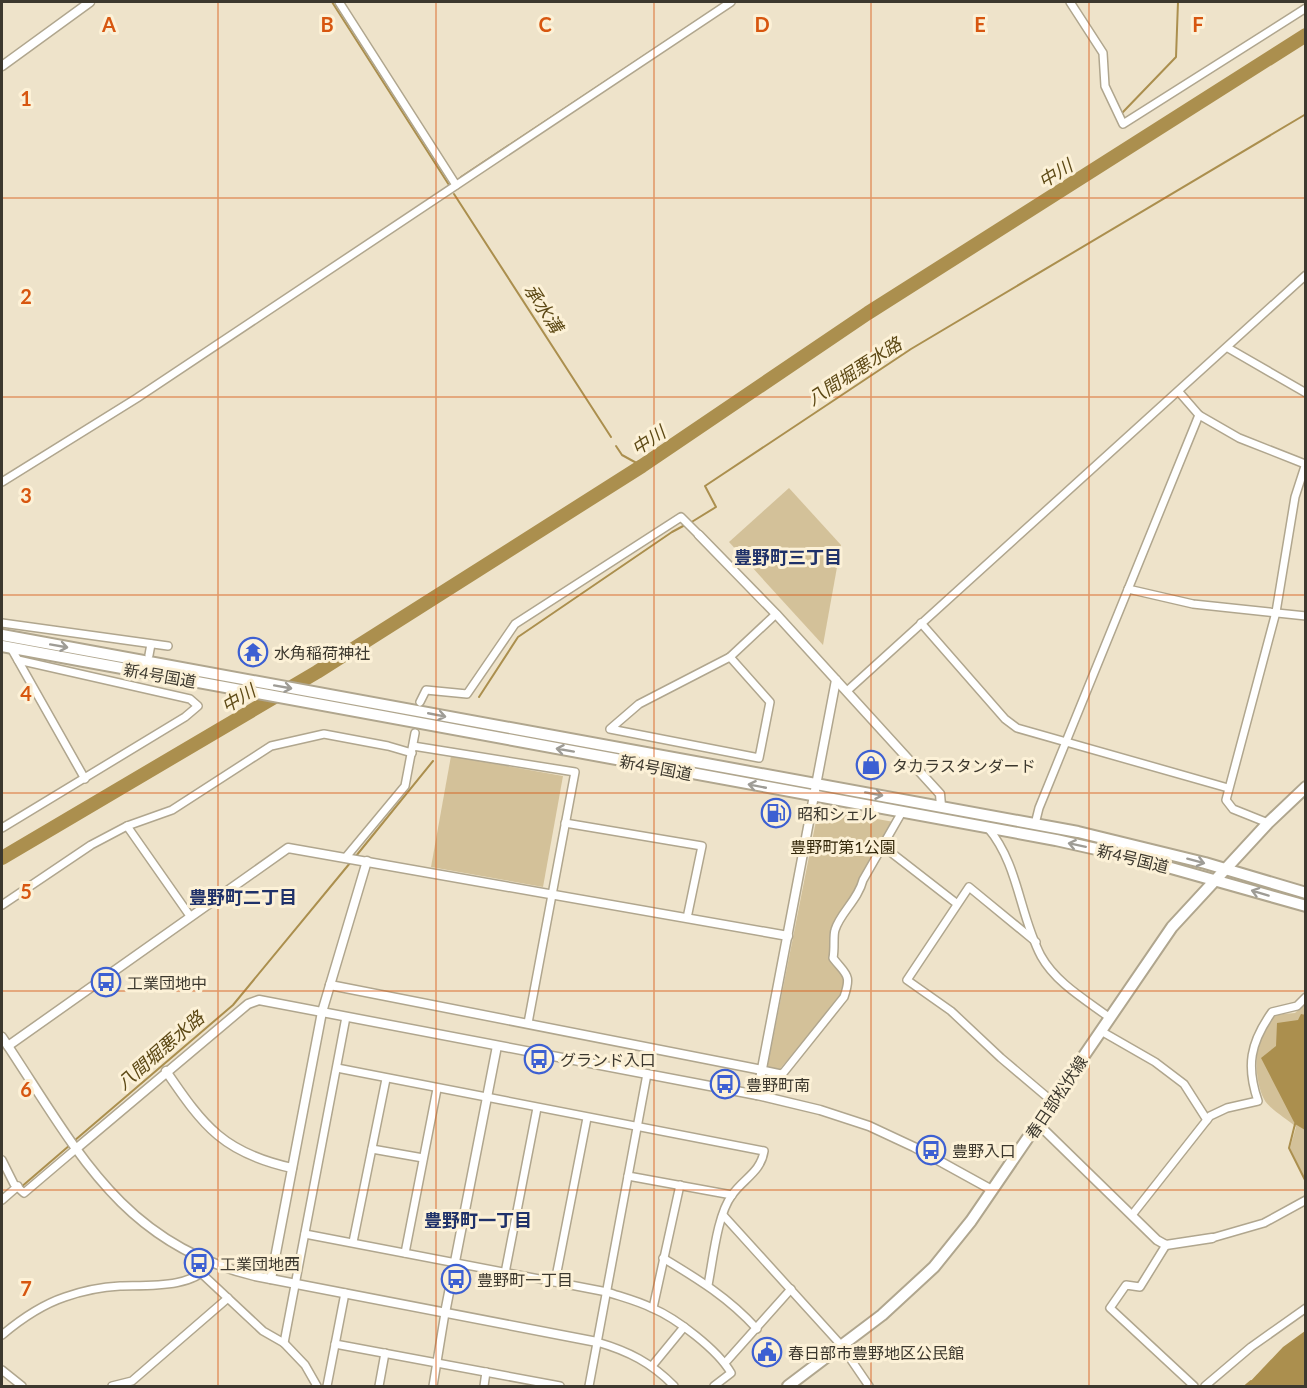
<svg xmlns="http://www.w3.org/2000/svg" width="1307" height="1388" viewBox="0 0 1307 1388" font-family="Lato,'Noto Sans JP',sans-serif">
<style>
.green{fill:#d3c199}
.water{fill:#ab8f4e}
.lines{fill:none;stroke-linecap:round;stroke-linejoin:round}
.stream{stroke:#ab8f4e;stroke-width:2}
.river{stroke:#ab8f4e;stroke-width:14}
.minor-casing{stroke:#b0a68e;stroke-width:10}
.tertiary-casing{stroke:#b0a68e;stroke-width:11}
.primary-casing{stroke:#b0a68e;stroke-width:14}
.trunk-casing{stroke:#b0a68e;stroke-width:14}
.minor{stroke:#fff;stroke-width:7}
.tertiary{stroke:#fff;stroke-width:8}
.primary{stroke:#fff;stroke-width:10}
.trunk{stroke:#fff;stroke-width:10}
.oneway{stroke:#9e9c96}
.grid{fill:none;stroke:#d7560f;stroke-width:1.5;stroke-opacity:0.55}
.labels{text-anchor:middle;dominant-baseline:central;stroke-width:6;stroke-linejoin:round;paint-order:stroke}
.poi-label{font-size:16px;fill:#3c382e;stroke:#fcf1d7;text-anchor:start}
.street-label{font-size:16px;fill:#3c382e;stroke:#fcf1d7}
.park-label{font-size:16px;fill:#34280a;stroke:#fcf1d7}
.water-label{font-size:18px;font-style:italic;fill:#5d4915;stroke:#fcf1d7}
.neighbourhood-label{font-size:18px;font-weight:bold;fill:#1f3169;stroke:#fcf1d7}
.grid-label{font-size:20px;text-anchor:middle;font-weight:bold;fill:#d7560f;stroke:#fcf1d7;stroke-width:6;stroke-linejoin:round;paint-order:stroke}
</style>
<rect width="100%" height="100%" fill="#eee3ca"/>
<g class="green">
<path d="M789,488l52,57 -18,100 -94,-103z"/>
<path d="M451,756l112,20 -20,111 -112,-20z"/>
<path d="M826,810l68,12 -36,59 -2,11 -25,38 2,14 -4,14 16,20 -1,9 -8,18 -58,66 -11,-2 50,-253z"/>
<path d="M1305,1003v177l-15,-32 6,-21c-9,-8 -27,-18 -32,-28 -11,-20 -11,-66 8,-81 6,-5 16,-4 23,-5z"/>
</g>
<g class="water">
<path d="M1301,1014l5,1 -1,115 -10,-6 -34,-66 15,-12 1,-23 21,-3z"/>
<path d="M1305,1331v55h-59l37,-39z"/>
</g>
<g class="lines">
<g class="stream">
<path d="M332,2l117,183"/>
<path d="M1123,112l53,-55 2,-55"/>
<path d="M461,177l264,-175"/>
<path d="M454,194l157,243"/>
<path d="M616,446l6,9 20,11"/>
<path d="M690,523l26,-16 -11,-21 206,-137 395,-235"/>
<path d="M479,697l39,-60 154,-105 13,-7"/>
<path d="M356,856l77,-95"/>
<path d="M1295,1124l-6,24 17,34"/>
<path d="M74,1141l159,-136 117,-142"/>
<path d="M20,1188l50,-43"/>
<path d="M1245,1386l6,-5"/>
</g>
<path class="river" d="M2,858l315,-186 325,-206 226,-153 438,-278"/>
<g class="minor-casing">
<g id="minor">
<path d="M339,2l117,183"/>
<path d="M1070,2l33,51 2,33 18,38 183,-116"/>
<path d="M1228,348l78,45"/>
<path d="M1179,392l20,23 40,23 66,26"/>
<path d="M2,482l135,-84 594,-396"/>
<path d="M1128,589l65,15 113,12"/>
<path d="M2,623l166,23"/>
<path d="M921,623l84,96 12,9 211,60"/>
<path d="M11,648l74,131"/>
<path d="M149,655l2,-11"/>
<path d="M730,657l40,45 -11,56 -149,-29 29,-25z"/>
<path d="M730,657l46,-43"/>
<path d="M847,691l459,-416"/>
<path d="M420,702l6,-12 41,4 48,-70 166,-107 18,18"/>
<path d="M413,746l162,26 -47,251"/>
<path d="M565,823l137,23 -15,72"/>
<path d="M1268,823l-35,-14 -7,-9 50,-188 19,-115 11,-34"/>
<path d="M1035,824l4,-16 160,-393"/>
<path d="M127,826l63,90"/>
<path d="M2,828l183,-111 13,-11 -8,-7 -172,-39"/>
<path d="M988,828c31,37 31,86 53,128 15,27 45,44 69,62"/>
<path d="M884,847l72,56"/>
<path d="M346,857l59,-71 10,-53"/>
<path d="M2,905l89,-60 36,-19 45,-16 99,-64 53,-12 64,12 24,7"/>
<path d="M1036,942l-67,-55 -62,93 44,31 50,47 52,44"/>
<path d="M1101,1031l54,31 29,22 23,36"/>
<path d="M337,1068l427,83c-3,21 -21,28 -32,44 -15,20 -19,65 -24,90"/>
<path d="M762,1070l19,4 3,-2 60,-75c8,-23 2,-22 -11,-39 2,-10 0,-22 2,-28 5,-17 23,-30 28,-50l39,-68"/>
<path d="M372,1149l51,9"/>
<path d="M2,1160l12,24 10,9 53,-45"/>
<path d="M628,1176l104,19"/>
<path d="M2,1200l16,-14"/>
<path d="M723,1215l118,130 28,41"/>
<path d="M1132,1215l78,-99 17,-8 31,-7c-12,-35 -8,-58 14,-89l25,-6 9,-9"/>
<path d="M305,1234l302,58c15,5 31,9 45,16 24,10 66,42 79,65l-17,13"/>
<path d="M1212,1238l52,-15 42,-23"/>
<path d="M353,1242l33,-163"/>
<path d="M1166,1245l-26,42 -14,-2 -16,23 84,78"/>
<path d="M405,1253l32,-164"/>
<path d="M663,1258c35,21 66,40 94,71"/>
<path d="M201,1273l62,58 21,12 21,22 12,21"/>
<path d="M505,1273l32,-165"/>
<path d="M555,1282l32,-164"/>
<path d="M653,1308l27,-123"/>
<path d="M2,1335c19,-16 39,-30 63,-38 17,-6 37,-10 55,-11 26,-1 75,3 91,-23"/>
<path d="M597,1342c31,9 55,21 77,44"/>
<path d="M284,1343l62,-326"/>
<path d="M335,1344l225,42"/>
<path d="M725,1363l66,-74"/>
<path d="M652,1366l32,-39"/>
<path d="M2,1370l20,16"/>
<path d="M112,1386l20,-5 96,-83"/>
<path d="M327,1386l18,-93"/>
<path d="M379,1386l6,-33"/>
<path d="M433,1386l12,-73"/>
<path d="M484,1386l2,-14"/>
<path d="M589,1386l58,-312"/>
<path d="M1205,1386l46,-39 55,-39"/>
</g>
</g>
<g class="tertiary-casing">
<g id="tertiary">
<path d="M2,66l88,-64"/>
<path d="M699,535l77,79 164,180 1,12"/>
<path d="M330,985l432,85"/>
<path d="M2,1037c72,107 117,207 253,239l342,66"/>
<path d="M8,1046l280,-198 500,88"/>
<path d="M166,1071c38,56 58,82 126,97"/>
<path d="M757,1095l79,-415"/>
<path d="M1038,1124l119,116 9,5 46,-7"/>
<path d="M77,1148l171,-144 11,-4 498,95 63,15 49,16 45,21 78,43"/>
<path d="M271,1279l51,-267 45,-151"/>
<path d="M445,1313l52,-267"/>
</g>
</g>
<g class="primary-casing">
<path id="primary" d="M788,1386l94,-71 52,-48 37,-46 201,-294 96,-104 38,-36"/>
</g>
<g class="trunk-casing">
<g id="trunk">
<path d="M2,635l1076,197 127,31 101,30"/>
<path d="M2,646l1054,194 76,17 174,49"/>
</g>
</g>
<use href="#minor" class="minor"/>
<use href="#tertiary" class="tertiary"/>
<use href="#primary" class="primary"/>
<use href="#trunk" class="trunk"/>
</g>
<defs><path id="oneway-shaft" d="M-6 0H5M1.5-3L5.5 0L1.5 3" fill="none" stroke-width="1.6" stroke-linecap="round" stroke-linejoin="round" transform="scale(1.5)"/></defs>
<g class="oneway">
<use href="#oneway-shaft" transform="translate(59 646) rotate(10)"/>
<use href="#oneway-shaft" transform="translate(283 687) rotate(10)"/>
<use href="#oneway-shaft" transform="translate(437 715) rotate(11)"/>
<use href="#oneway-shaft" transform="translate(565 750) rotate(-170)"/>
<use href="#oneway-shaft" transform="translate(757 786) rotate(-169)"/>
<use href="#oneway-shaft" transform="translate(874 794) rotate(10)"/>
<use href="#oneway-shaft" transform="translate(1077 845) rotate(-168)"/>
<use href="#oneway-shaft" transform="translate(1196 861) rotate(15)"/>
<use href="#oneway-shaft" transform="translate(1260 893) rotate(-163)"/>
</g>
<path class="grid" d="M218,2v1384M436,2v1384M654,2v1384M871,2v1384M1089,2v1384M2,198h1304M2,397h1304M2,595h1304M2,793h1304M2,991h1304M2,1190h1304"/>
<defs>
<g id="temple-ring" transform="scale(1.5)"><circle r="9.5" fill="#fcf1d7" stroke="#3d60d2" stroke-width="1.5"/><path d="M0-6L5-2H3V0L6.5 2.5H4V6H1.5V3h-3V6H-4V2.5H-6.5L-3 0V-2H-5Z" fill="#3d60d2"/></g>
<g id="shop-ring" transform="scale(1.5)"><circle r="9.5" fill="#fcf1d7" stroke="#3d60d2" stroke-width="1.5"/><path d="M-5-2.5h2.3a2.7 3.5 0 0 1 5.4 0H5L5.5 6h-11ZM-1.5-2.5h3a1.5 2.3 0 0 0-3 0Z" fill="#3d60d2"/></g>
<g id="fuel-ring" transform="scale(1.5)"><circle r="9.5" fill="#fcf1d7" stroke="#3d60d2" stroke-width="1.5"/><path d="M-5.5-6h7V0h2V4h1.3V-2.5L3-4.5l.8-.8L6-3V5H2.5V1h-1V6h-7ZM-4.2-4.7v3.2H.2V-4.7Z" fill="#3d60d2"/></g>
<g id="bus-ring" transform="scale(1.5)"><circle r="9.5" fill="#fcf1d7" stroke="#3d60d2" stroke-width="1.5"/><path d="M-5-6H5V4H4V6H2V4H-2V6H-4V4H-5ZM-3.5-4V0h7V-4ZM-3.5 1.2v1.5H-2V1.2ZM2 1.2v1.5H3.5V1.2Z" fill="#3d60d2"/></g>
<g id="civic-ring" transform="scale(1.5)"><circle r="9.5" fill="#fcf1d7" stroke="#3d60d2" stroke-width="1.5"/><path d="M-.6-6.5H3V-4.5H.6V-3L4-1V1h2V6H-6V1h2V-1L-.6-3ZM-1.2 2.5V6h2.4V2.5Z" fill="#3d60d2"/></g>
</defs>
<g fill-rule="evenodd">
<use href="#temple-ring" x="253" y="652"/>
<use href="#shop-ring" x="871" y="765"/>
<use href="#fuel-ring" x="776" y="813"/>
<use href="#bus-ring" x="106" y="982"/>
<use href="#bus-ring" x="539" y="1059"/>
<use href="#bus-ring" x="725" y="1084"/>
<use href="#bus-ring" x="931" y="1150"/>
<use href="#bus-ring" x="199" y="1263"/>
<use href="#bus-ring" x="456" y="1279"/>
<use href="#civic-ring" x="767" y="1352"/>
</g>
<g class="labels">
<g class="poi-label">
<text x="274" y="652">水角稲荷神社</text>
<text x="892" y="765">タカラスタンダード</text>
<text x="797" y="813">昭和シェル</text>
<text x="127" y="982">工業団地中</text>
<text x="560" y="1059">グランド入口</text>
<text x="746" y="1084">豊野町南</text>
<text x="952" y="1150">豊野入口</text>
<text x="220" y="1263">工業団地西</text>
<text x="477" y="1279">豊野町一丁目</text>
<text x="788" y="1352">春日部市豊野地区公民館</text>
</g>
<g class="street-label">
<text transform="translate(160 675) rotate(10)">新4号国道</text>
<text transform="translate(656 767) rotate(11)">新4号国道</text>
<text transform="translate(1133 858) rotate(14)">新4号国道</text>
<text transform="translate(1056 1097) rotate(-56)">春日部松伏線</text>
</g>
<g class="park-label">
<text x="843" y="846">豊野町第1公園</text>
</g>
<g class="water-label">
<text transform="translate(1055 173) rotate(-32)">中川</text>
<text transform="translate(544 308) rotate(57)">承水溝</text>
<text transform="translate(854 371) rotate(-33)">八間堀悪水路</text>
<text transform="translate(648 440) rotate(-34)">中川</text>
<text transform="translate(238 698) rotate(-31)">中川</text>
<text transform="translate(160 1050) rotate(-41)">八間堀悪水路</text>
</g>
<g class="neighbourhood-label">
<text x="788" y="557">豊野町三丁目</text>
<text x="243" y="897">豊野町二丁目</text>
<text x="478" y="1220">豊野町一丁目</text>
</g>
</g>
<g class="grid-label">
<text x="109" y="32">A</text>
<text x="327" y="32">B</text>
<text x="545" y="32">C</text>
<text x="762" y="32">D</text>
<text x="980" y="32">E</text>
<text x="1198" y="32">F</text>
<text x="26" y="106">1</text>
<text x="26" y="304">2</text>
<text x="26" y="503">3</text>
<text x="26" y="701">4</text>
<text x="26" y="899">5</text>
<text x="26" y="1097">6</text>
<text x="26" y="1296">7</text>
</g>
<rect width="1307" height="1388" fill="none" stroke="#3c382e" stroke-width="6"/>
</svg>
